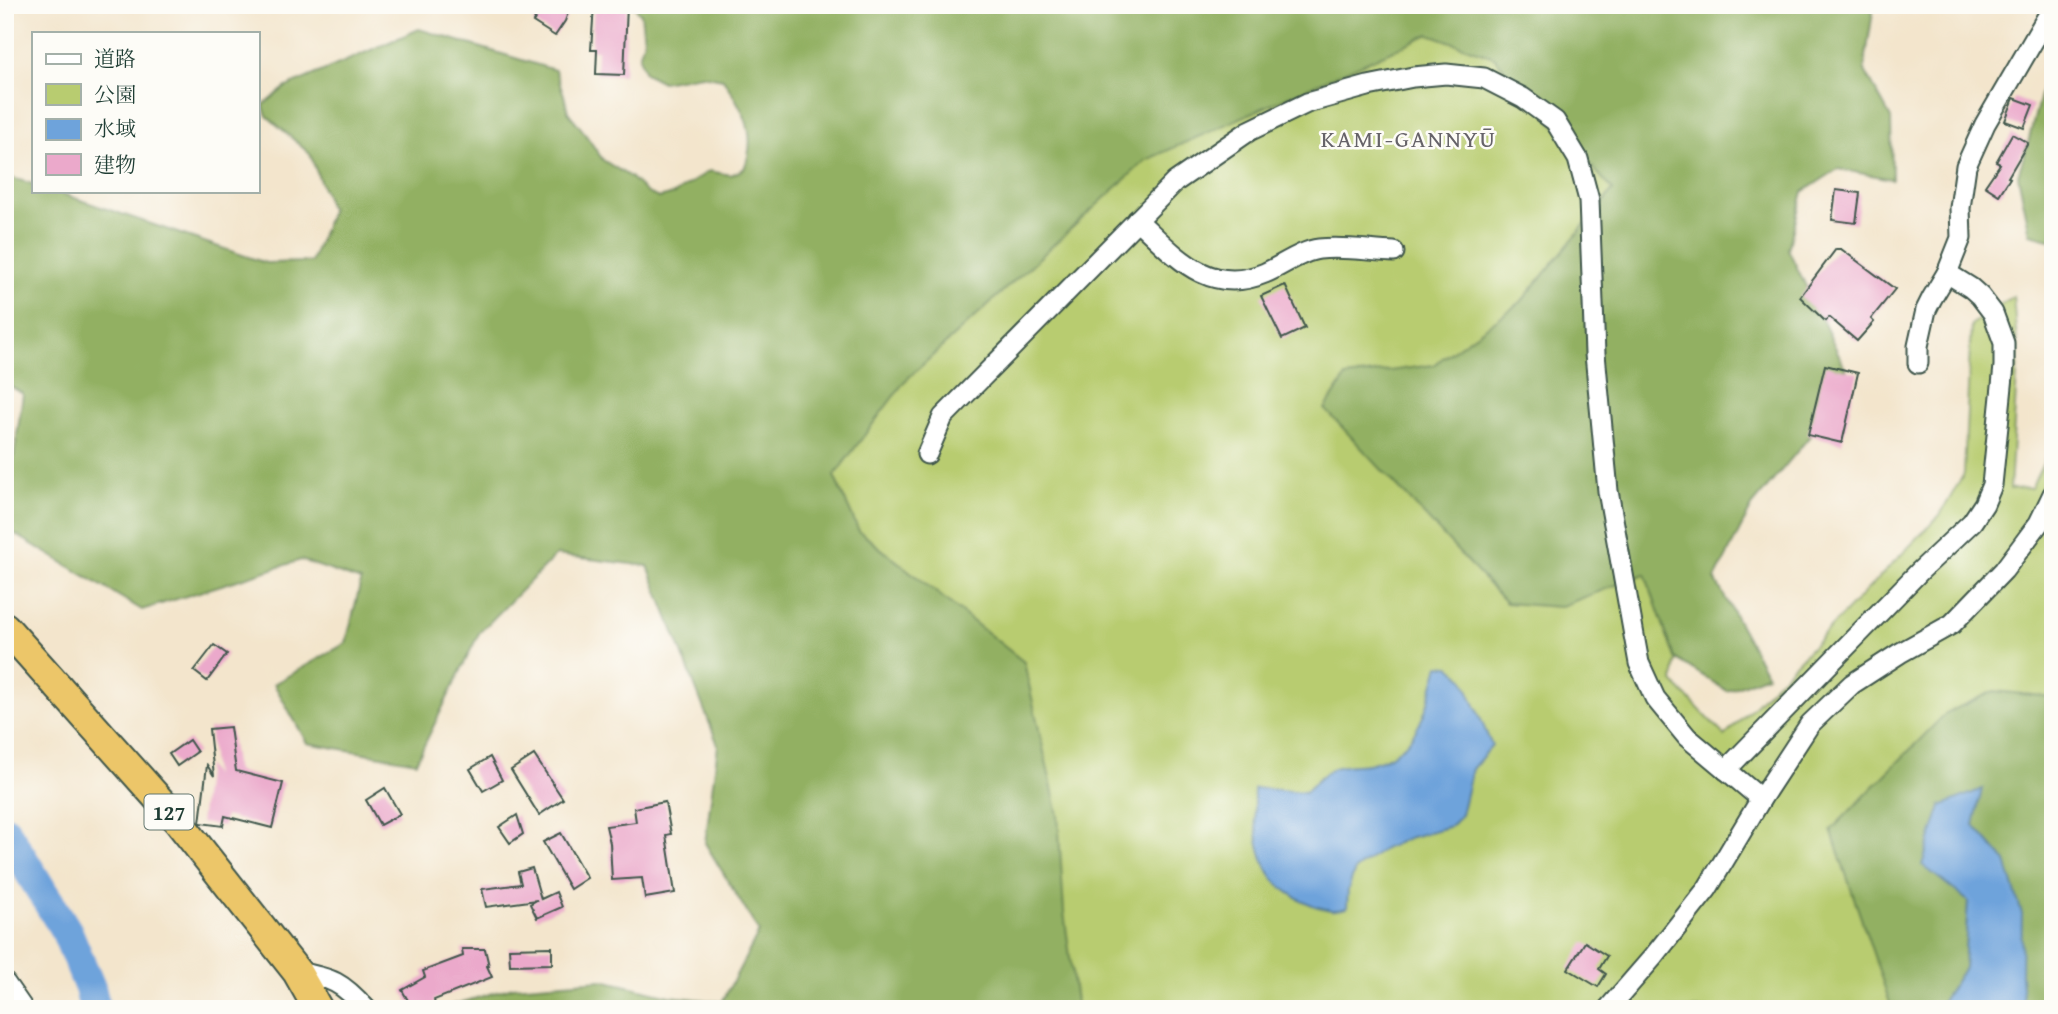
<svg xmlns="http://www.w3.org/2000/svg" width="2058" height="1014" viewBox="0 0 2058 1014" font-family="'Gentium Book Plus','Noto Serif JP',serif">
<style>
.green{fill:#b8cc70;stroke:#6c8452;stroke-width:2}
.forest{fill:#92b062;stroke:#58764b;stroke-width:2}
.water{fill:#6ea3db;stroke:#467088;stroke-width:2}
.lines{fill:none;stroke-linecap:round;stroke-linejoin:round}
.river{stroke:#6ea3db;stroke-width:32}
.building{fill:#eba9cb}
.minor-casing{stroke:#3f564b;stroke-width:23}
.highway-casing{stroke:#3f564b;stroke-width:32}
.minor{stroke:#fff;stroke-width:19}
.highway{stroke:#ecc669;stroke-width:28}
.labels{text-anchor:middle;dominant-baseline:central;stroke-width:5;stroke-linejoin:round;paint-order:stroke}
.shield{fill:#fdfcf7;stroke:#62766e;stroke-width:2}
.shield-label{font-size:21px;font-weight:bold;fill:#1f3d34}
.neighbourhood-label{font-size:24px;letter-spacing:2px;fill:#666369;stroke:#fdfcf7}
</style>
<rect width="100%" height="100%" fill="#fdfcf7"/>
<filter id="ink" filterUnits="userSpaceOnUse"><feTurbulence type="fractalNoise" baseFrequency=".0143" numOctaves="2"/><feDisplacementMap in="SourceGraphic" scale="14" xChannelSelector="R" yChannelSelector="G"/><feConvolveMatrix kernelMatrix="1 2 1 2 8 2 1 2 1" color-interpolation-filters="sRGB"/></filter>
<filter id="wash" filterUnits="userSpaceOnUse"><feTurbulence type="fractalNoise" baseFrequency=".00686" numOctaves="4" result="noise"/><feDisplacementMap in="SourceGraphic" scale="28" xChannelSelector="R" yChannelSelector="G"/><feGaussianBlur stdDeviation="1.57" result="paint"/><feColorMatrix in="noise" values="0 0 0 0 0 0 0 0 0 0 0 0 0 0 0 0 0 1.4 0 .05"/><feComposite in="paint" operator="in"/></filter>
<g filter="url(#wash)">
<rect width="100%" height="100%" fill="#f3e5cc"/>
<path class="green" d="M1084,5h678l-65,508 -24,169 52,54 215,-221 24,-41 7,-149 42,-29 5,60 -8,133 21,-1 22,-44v565h-1225l-41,-634z"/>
<g class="forest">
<path d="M633,5h1241l-10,64 27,49 1,61 -54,-10 -35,23 -15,57 65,135 -101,122 -37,73 52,96 -40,16 -52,-33 -30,-84 -86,33 -53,-4 -181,-194 21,-32 87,-12 88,-63 92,-112 -119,-133 -65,-23 -283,126 -241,221 -71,95 25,55 165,131 34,153 6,97 13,97h-637l73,-22 89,-7 68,16 52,6 37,-70 -54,-89 13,-98 -70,-179 -92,-11 -77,78 -63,129 -109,-19 -33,-59 72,-41 15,-62 -60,-21 -159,50 -137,-82v-58h7l11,-76 -18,-11v-207l28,8v7h21l212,72 45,-1 20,-51 -21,-57 -43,-38 -4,-11 23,-18 133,-58 136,41 9,25 4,17 13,16 22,32 27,17 17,16 12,5 15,-4 35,-23 22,4 13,-6c15,-37 -2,-60 -21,-90l-22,-4 -39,7 -17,-9 -6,-16 5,-17 -3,-26z"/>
<path d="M2053,44v196l-23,-6 -12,-59 10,-32z"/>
<path d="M1994,691l59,6v312h-29l-18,-147 -32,-37 -33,-19 27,95 -4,67 -27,41h-45l-61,-179 115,-117z"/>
</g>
<g class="water">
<path d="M1439,665l11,1 14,13 28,67 -20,23 -11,46 -10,11 -43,12 -24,11 -29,21 -7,20 -1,18c-5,1 -11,3 -16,2 -21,-3 -50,-18 -61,-36 -13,-20 -17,-63 -16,-86l51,4c8,-7 19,-20 29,-24 12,-4 26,-2 38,-5 48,-12 55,-57 67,-98z"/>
<path d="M1982,789l-8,36 32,37 16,52 -1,62 3,33h-87l27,-41 4,-67 -46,-36 19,-59z"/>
</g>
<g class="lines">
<path class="river" d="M5,831l62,101 23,56 5,21"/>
</g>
<g id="blocks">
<g class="building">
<path d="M544,5h27l-6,16 -10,15 -22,-14z"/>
<path d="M594,5h33l-3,70 -28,-1 1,-24h-6z"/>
<path d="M2014,98l19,7 -9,23 -19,-7z"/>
<path d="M2012,134l16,9 -20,34 2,1 -11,17 -14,-9 15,-22 -4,-2z"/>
<path d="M1836,190l24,3 -4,30 -24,-3z"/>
<path d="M1836,249h5l54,40 -24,30 3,3 -17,19 -28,-24 -4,4 -25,-24z"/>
<path d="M1285,285l20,43 -23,11 -21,-43z"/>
<path d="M1825,365l33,8 -16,70 -34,-8z"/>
<path d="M214,645l13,9 -20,27 -13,-10z"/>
<path d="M230,727l6,44 47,12 -11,45 -47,-12 -2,10 -23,-3 7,-58 7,11 -5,-47z"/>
<path d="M189,740l8,12 -20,14 -8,-12z"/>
<path d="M534,755l29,44 -24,16 -28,-45z"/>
<path d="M490,757l12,23 -19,11 -13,-22z"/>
<path d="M385,788l15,26 -20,11 -14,-25z"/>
<path d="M665,802l6,32 -5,1 9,58 -30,5 -3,-20 -30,2 -2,-37 -4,-17 30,-4 -2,-14z"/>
<path d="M517,815l6,19 -13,9 -11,-16z"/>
<path d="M561,833l26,45 -17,11 -27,-47z"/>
<path d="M532,868l9,31 15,-7 6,15 -25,11 -7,-14 7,-4 -51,7 -4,-18 39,-5 -3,-12z"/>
<path d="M1585,942l22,14 -8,13 7,5 -8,13 -30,-18z"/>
<path d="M552,947v17l-42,1 -1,-17z"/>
<path d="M462,949h23l4,17h-2l5,11 -58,23 1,5 -7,4h-15l-11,-19 23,-13 -2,-6 40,-15z"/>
</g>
</g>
</g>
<g filter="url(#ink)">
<use href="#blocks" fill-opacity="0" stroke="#3f564b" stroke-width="2"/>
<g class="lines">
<g class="minor-casing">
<g id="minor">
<path d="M1137,220c38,35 71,77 128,53 17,-7 36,-22 54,-24 24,-3 51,2 75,3"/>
<path d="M1918,363v-17l8,-36 6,-12 15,-25 14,-35 -1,-30 6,-42 19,-42 68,-117"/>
<path d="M927,454l16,-37 232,-235 74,-51 58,-28 61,-17 45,-9 33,-3 38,4 39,20 32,23 23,38 11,41 6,154 13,137 31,172 16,35 32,39 74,62"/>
<path d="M1726,770l194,-199 52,-49 12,-18 8,-19 12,-119v-23l-11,-30 -13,-17 -9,-8 -24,-15"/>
<path d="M297,972c35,6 45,10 69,37"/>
<path d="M5,983l18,26"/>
<path d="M1608,1009l46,-53 53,-67 54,-90 49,-75 42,-40 48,-31 52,-29 52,-54 35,-47 14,-29"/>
</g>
</g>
<g class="highway-casing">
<path id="highway" d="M5,627l173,194 119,151 21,37"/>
</g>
<use href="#minor" class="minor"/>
<use href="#highway" class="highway"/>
</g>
</g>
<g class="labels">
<rect class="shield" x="144.5" y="794.5" width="49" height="35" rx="5"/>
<g class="shield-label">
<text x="169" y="812">127</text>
</g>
<g class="neighbourhood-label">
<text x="1409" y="138">KAMI-GANNYŪ</text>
</g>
</g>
<rect width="2058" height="1014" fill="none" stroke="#fdfcf7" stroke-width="28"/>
<rect x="32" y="32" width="228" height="161" fill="#fdfcf7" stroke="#a4b0a9" stroke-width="2"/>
<rect x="46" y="54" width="35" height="10" fill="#ffffff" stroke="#a4b0a9" stroke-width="2"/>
<text x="94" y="66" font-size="21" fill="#1f3d34">道路</text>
<rect x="46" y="84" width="35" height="21" fill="#b8cc70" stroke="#a4b0a9" stroke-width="2"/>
<text x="94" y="102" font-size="21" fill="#1f3d34">公園</text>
<rect x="46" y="119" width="35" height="21" fill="#6ea3db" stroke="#a4b0a9" stroke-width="2"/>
<text x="94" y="136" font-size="21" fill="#1f3d34">水域</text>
<rect x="46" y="154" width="35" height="21" fill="#eba9cb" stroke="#a4b0a9" stroke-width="2"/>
<text x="94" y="172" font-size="21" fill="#1f3d34">建物</text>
</svg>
